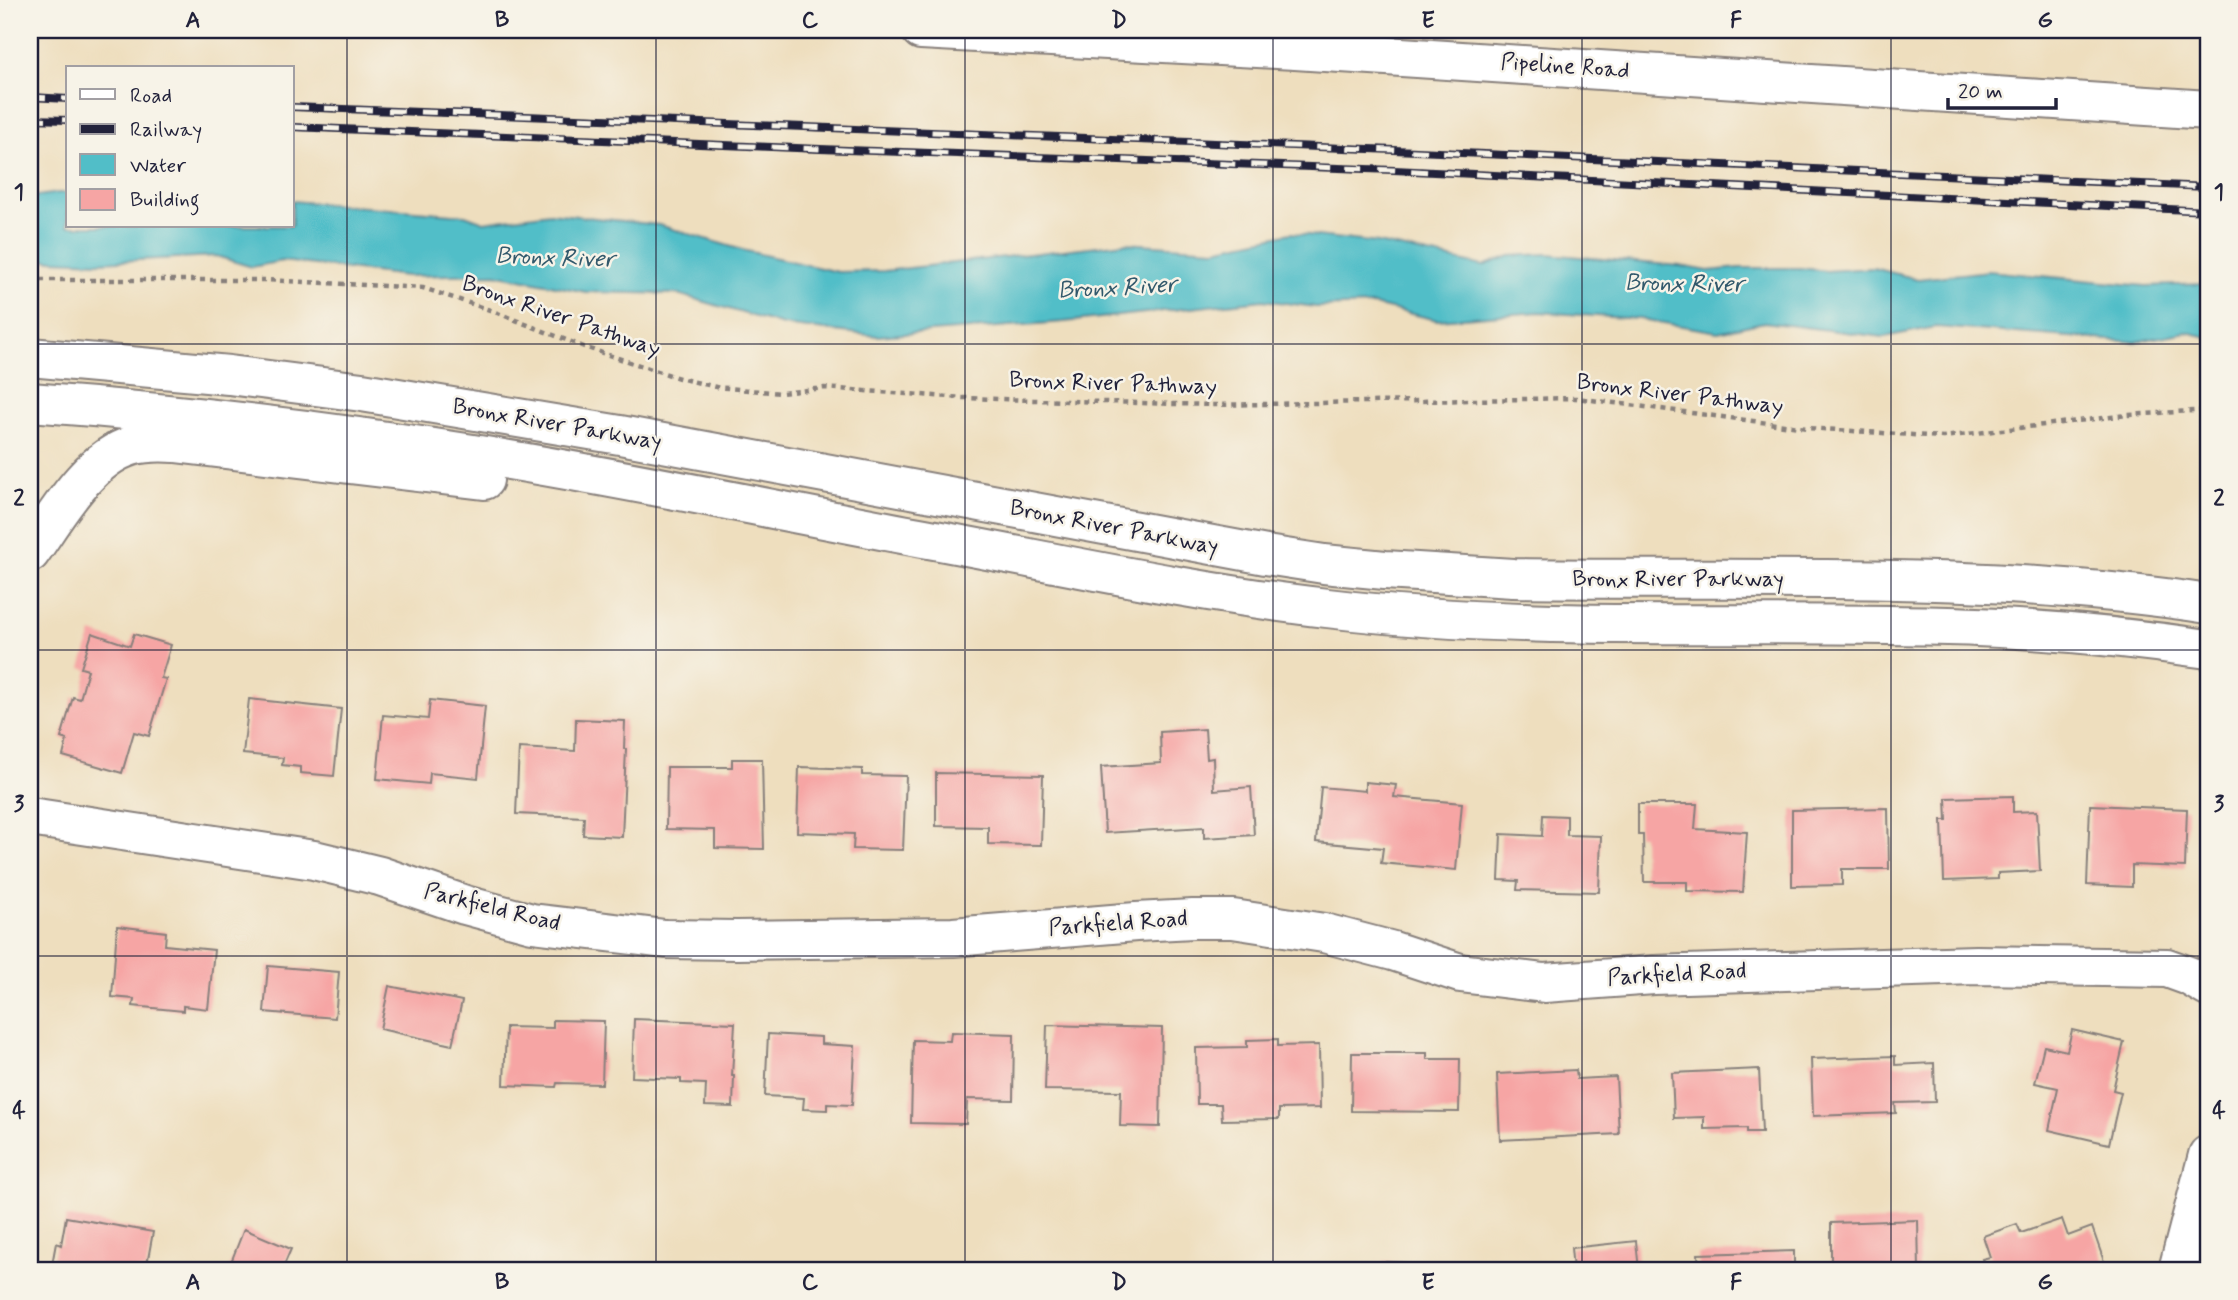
<svg xmlns="http://www.w3.org/2000/svg" width="2238" height="1300" viewBox="0 0 2238 1300" font-family="Mynerve,sans-serif">
<style>
.water{fill:#51bec8;stroke:#3a7082;stroke-width:2}
.building{fill:#f6a5a4}
.lines{fill:none;stroke-linecap:round;stroke-linejoin:round}
.minor-casing{stroke:#88807c;stroke-width:42}
.tertiary-casing{stroke:#88807c;stroke-width:42}
.trunk-casing{stroke:#88807c;stroke-width:42}
.path{stroke:#88807c;stroke-width:4.5;stroke-dasharray:5 5;stroke-linecap:butt}
.minor{stroke:#fff;stroke-width:38}
.tertiary{stroke:#fff;stroke-width:38}
.trunk{stroke:#fff;stroke-width:38}
.rail-casing{stroke:#22223b;stroke-width:8}
.rail{stroke:#f7f3e8;stroke-width:5;stroke-dasharray:16;stroke-linecap:butt}
.grid{fill:none;stroke:#22223b;stroke-width:2;stroke-opacity:0.55}
.labels{text-anchor:middle;dominant-baseline:central;stroke-width:5;stroke-linejoin:round;paint-order:stroke}
.street-label{font-size:23px;fill:#22223b;stroke:#f7f3e8}
.water-label{font-size:24px;font-style:italic;fill:#32596c;stroke:#f7f3e8}
.neatline{fill:none;stroke:#22223b;stroke-width:2.5}
.grid-label{font-size:23px;text-anchor:middle;font-weight:bold;fill:#22223b}
</style>
<rect width="100%" height="100%" fill="#f7f3e8"/>
<filter id="ink" filterUnits="userSpaceOnUse"><feTurbulence type="fractalNoise" baseFrequency=".0143" numOctaves="2"/><feDisplacementMap in="SourceGraphic" scale="14" xChannelSelector="R" yChannelSelector="G"/><feConvolveMatrix kernelMatrix="1 2 1 2 8 2 1 2 1" color-interpolation-filters="sRGB"/></filter>
<filter id="wash" filterUnits="userSpaceOnUse"><feTurbulence type="fractalNoise" baseFrequency=".00686" numOctaves="4" result="noise"/><feDisplacementMap in="SourceGraphic" scale="28" xChannelSelector="R" yChannelSelector="G"/><feGaussianBlur stdDeviation="1.57" result="paint"/><feColorMatrix in="noise" values="0 0 0 0 0 0 0 0 0 0 0 0 0 0 0 0 0 1.4 0 .05"/><feComposite in="paint" operator="in"/></filter>
<g filter="url(#wash)">
<rect width="100%" height="100%" fill="#eedebe"/>
<path class="water" d="M58,193h10v33h224v-25l173,14 19,7 66,-9 109,12 83,25 96,22 46,-1 240,-28 91,6 76,-16 87,10 105,23 27,-10 37,-2 133,12 28,5 32,-3h60l26,3 47,-3 45,11 70,-8 158,15 62,-2v53l-22,-5 -51,10 -199,-15 -52,10 -120,-15 -46,10 -78,-13 -101,-7 -102,8 -63,-15 -58,2 -53,-7 -199,22 -187,14 -94,-11 -105,-31 -92,-2 -91,-18 -89,2 -124,-15 -30,6 -36,-11 -117,6 -69,-3v-62z"/>
<g id="blocks">
<g class="building">
<path d="M92,633l38,13 4,-12 37,11 -10,33 5,1 -17,57 -15,-4 -12,41 -59,-17 4,-16 -6,-2 12,-41 7,2 8,-29 -7,-2z"/>
<path d="M249,699l92,10 -7,67 -34,-3v-6l-18,-2 1,-7 -40,-4z"/>
<path d="M430,700l55,6 -7,72 -48,-5 -1,11 -52,-5 6,-64 45,4z"/>
<path d="M576,719l49,2 -1,28h2l-4,88 -39,-2 1,-18 -68,-3 3,-66 56,3z"/>
<path d="M1205,729l2,30 6,-1 1,32 37,-3 3,48 -50,3v-11l-99,6 -4,-66 60,-4 -1,-31z"/>
<path d="M732,759h30l2,90 -49,-1v-18l-49,-1 1,-62h65z"/>
<path d="M799,767l63,2v6l44,1 -3,74 -50,-1 1,-15 -57,-2z"/>
<path d="M936,773l107,2 -2,70 -53,-1v-17l-52,-1z"/>
<path d="M1365,782l31,3 -2,12 68,6 -6,67 -75,-7 2,-15 -67,-6 5,-55 44,4z"/>
<path d="M2013,796v16l24,-1 3,60 -42,2v6l-54,2 -2,-61h5l-1,-22z"/>
<path d="M1638,804h59l-2,25 52,3 -4,60 -56,-1v-9h-43l-1,-47h-5z"/>
<path d="M2090,805l97,4 -2,58 -53,-2v22l-45,-2z"/>
<path d="M1888,808l1,61h-47v16l-50,1v-76z"/>
<path d="M1543,815l24,1v19l34,1 -2,56 -82,-2 1,-9 -19,-1 2,-46 41,2z"/>
<path d="M117,926l49,6 -1,13 49,5 -6,59 -25,-3v5l-50,-5 1,-7 -22,-2z"/>
<path d="M268,966l71,6 -4,46 -71,-6z"/>
<path d="M389,986l73,15 -10,44 -72,-16z"/>
<path d="M634,1019l101,4 -3,53h2l-1,31 -28,-1 1,-22 -25,-1v-4l-49,-2z"/>
<path d="M553,1020l51,1 -2,63 -45,-1 -1,4 -52,-2 2,-58 47,1z"/>
<path d="M1047,1025l115,3 -2,99 -40,-1 1,-35 -76,-1z"/>
<path d="M2072,1030l52,12 -11,48 8,2 -12,52 -60,-14 9,-42 -23,-5 9,-37 23,5z"/>
<path d="M951,1032l63,2 -1,66 -46,-1 -1,25 -55,-1 2,-83 37,1z"/>
<path d="M768,1034l53,3v7l34,2 -3,59 -25,-1v6l-24,-1 1,-11 -39,-2z"/>
<path d="M1278,1039v7l41,-1 1,63 -41,1v10l-57,1 -1,-16h-24l-1,-56 51,-1v-7z"/>
<path d="M1352,1053h75v6h33l-1,53 -108,-1z"/>
<path d="M1895,1056v9l39,-2 1,39 -40,1 1,10 -83,3 -2,-57z"/>
<path d="M1759,1069l3,63h-15v-4l-43,1v-12l-30,1 -2,-45z"/>
<path d="M1576,1070l1,9 39,-2 3,57 -119,6 -3,-66z"/>
<path d="M66,1217l87,15 -7,38h-95l5,-27 5,2z"/>
<path d="M2062,1219l6,17 24,-9 15,43h-121l-4,-11 8,-2 -7,-21 34,-12 4,9z"/>
<path d="M1918,1220l1,50h-88v-47z"/>
<path d="M244,1229l47,20 -9,21h-54z"/>
<path d="M1636,1241l3,29h-66l-2,-22z"/>
<path d="M1794,1251v19h-95l-1,-16z"/>
<path d="M1383,1262l24,1v7h-24z"/>
</g>
</g>
</g>
<g filter="url(#ink)">
<use href="#blocks" fill-opacity="0" stroke="#88807c" stroke-width="2"/>
<g class="lines">
<g class="minor-casing">
<g id="minor">
<path d="M30,817l284,43 66,16 85,29 67,18 133,16 72,1 216,-3 183,-15 57,-3h40l91,14 69,18 67,22 84,10 110,-8 322,-10 191,3 22,8 19,11"/>
<path d="M2178,1270l30,-115"/>
</g>
</g>
<g class="tertiary-casing">
<path id="tertiary" d="M921,30l374,20 913,60"/>
</g>
<g class="trunk-casing">
<g id="trunk">
<path d="M30,357l199,18 133,17 258,43 646,120 58,9 61,6 128,8c231,4 466,-9 695,26"/>
<path d="M30,402c150,11 300,29 449,53 145,23 290,54 434,81 138,25 275,56 414,72 216,26 434,11 650,19 78,3 155,11 231,22"/>
<path d="M30,553c25,-35 57,-94 101,-107 14,-4 29,-4 44,-3l309,37"/>
</g>
</g>
<path class="path" d="M30,280h237l156,8 67,22 94,37 95,31 37,9 66,6 42,-5 139,10 249,7 364,-7 231,30 136,9 185,-22 80,-5"/>
<use href="#minor" class="minor"/>
<use href="#tertiary" class="tertiary"/>
<use href="#trunk" class="trunk"/>
<g class="rail-casing">
<g id="rail">
<path d="M30,97l38,2"/>
<path d="M292,107l1102,43 814,37"/>
<path d="M30,119l38,1"/>
<path d="M292,127l528,22 574,21 814,41"/>
</g>
</g>
<use href="#rail" class="rail"/>
</g>
</g>
<path class="grid" d="M347,30v1240M656,30v1240M965,30v1240M1273,30v1240M1582,30v1240M1891,30v1240M30,344h2178M30,650h2178M30,956h2178"/>
<g class="labels">
<g class="street-label">
<text transform="translate(1565 67) rotate(4)">Pipeline Road</text>
<text transform="translate(561 317) rotate(19)">Bronx River Pathway</text>
<text transform="translate(1113 384) rotate(2)">Bronx River Pathway</text>
<text transform="translate(1680 395) rotate(7)">Bronx River Pathway</text>
<text transform="translate(557 425) rotate(10)">Bronx River Parkway</text>
<text transform="translate(1114 528) rotate(11)">Bronx River Parkway</text>
<text x="1678" y="580">Bronx River Parkway</text>
<text transform="translate(492 908) rotate(14)">Parkfield Road</text>
<text transform="translate(1118 924) rotate(-4)">Parkfield Road</text>
<text transform="translate(1677 975) rotate(-3)">Parkfield Road</text>
</g>
<g class="water-label">
<text transform="translate(555 258) rotate(2)">Bronx River</text>
<text transform="translate(1684 284) rotate(1)">Bronx River</text>
<text transform="translate(1117 288) rotate(-3)">Bronx River</text>
</g>
</g>
<rect width="2238" height="1300" fill="none" stroke="#f7f3e8" stroke-width="77"/>
<rect x="66" y="66" width="228" height="161" fill="#f7f3e8" stroke="#a29fa3" stroke-width="2"/>
<rect x="80" y="89" width="35" height="10" fill="#ffffff" stroke="#a29fa3" stroke-width="2"/>
<text x="130" y="102" font-size="21" fill="#22223b">Road</text>
<rect x="80" y="124" width="35" height="10" fill="#22223b" stroke="#a29fa3" stroke-width="2"/>
<text x="130" y="136" font-size="21" fill="#22223b">Railway</text>
<rect x="80" y="154" width="35" height="21" fill="#51bec8" stroke="#a29fa3" stroke-width="2"/>
<text x="130" y="172" font-size="21" fill="#22223b">Water</text>
<rect x="80" y="189" width="35" height="21" fill="#f6a5a4" stroke="#a29fa3" stroke-width="2"/>
<text x="130" y="206" font-size="21" fill="#22223b">Building</text>
<path d="M1948 98v10h108v-10" fill="none" stroke="#22223b" stroke-width="3.5"/>
<text x="1958" y="98" font-size="21" fill="#22223b" stroke="#f7f3e8" stroke-width="5" paint-order="stroke">20 m</text>
<rect x="38" y="38" width="2162" height="1224" class="neatline"/>
<g class="grid-label">
<text x="193" y="27">A</text>
<text x="502" y="27">B</text>
<text x="810" y="27">C</text>
<text x="1119" y="27">D</text>
<text x="1428" y="27">E</text>
<text x="1736" y="27">F</text>
<text x="2045" y="27">G</text>
<text x="19" y="199">1</text>
<text x="2219" y="199">1</text>
<text x="19" y="505">2</text>
<text x="2219" y="505">2</text>
<text x="19" y="811">3</text>
<text x="2219" y="811">3</text>
<text x="19" y="1117">4</text>
<text x="2219" y="1117">4</text>
<text x="193" y="1289">A</text>
<text x="502" y="1289">B</text>
<text x="810" y="1289">C</text>
<text x="1119" y="1289">D</text>
<text x="1428" y="1289">E</text>
<text x="1736" y="1289">F</text>
<text x="2045" y="1289">G</text>
</g>
</svg>
